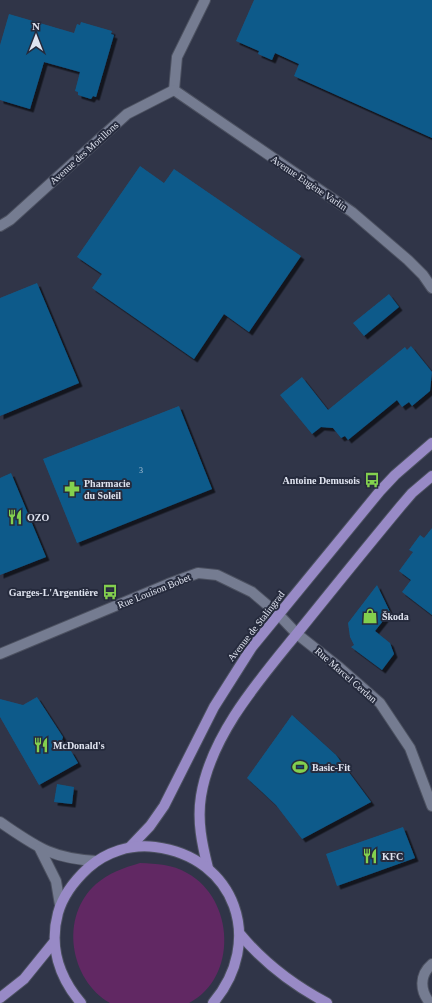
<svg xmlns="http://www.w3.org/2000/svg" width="432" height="1003" viewBox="0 0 432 1003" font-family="'Times New Roman',serif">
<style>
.green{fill:#612863}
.building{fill:#115a8a;filter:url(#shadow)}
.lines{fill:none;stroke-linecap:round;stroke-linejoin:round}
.minor-casing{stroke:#4c5160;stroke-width:12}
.primary-casing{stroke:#4c5160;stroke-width:12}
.minor{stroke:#757c91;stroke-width:10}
.primary{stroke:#988ac6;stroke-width:10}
.labels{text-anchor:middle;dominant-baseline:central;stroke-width:4;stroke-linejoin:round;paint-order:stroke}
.number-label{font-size:8px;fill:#acc2d6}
.street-label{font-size:10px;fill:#e0e4f0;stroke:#262b3d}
.poi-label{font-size:10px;font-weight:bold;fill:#e0e4f0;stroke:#262b3d;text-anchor:start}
</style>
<defs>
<filter id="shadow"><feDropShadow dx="3.5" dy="3.5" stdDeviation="0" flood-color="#0009"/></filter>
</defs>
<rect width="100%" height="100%" fill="#303548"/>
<path class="green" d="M140,863c17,1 32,1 47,10 48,26 51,105 2,130h-79c-40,-23 -51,-86 -14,-119 13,-11 27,-16 44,-21z"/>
<g class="building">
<path d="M254,0h178v138l-138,-62 5,-12 -24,-11 -3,7 -14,-6 1,-3 -23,-10z"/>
<path d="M9,14l65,19 3,-9 3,1 1,-3 31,9 -1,3 3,1 -18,62 -3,-1 -2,3 -13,-4v-3l-3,-1 5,-19 -36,-10 -14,47 -30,-9v-55z"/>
<path d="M140,166l24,17 10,-14 127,87 -52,76 -25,-18 -30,45 -102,-71 10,-14 -25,-17z"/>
<path d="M37,283l42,100 -79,33v-118z"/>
<path d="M389,294l10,13 -35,29 -11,-13z"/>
<path d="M411,346l21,26 -2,19 -18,15 -3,-4 -7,5 -5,-7 -49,40 -3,-4 -4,2 -8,-10 -12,-1 -9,7 -32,-39 22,-18 26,33 77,-63 2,3z"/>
<path d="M179,406l33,83 -135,54 -34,-84z"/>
<path d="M11,473l35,84 -46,18v-97z"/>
<path d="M432,528v87l-30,-23 9,-12 -12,-9 14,-19 -4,-2 11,-15 4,3z"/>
<path d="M377,585l13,27 -15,19 15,12 4,11 -12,16 -31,-23 3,-2 -4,-8 -2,-14z"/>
<path d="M37,697l26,40 -1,3 6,10 3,1 7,12 -39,22 -39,-68v-18l23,6z"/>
<path d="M292,715l44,40 35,47 -69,37 -26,-34 -29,-27z"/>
<path d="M57,784l17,3 -2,17 -18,-2z"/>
<path d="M403,827l12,31 -78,28 -11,-32z"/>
</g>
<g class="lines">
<g class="minor-casing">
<g id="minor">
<path d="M174,90l178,122 56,48 15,15 9,13"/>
<path d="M174,90l3,-33 28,-57"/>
<path d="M0,226l10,-6 117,-106 47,-24"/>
<path d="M0,654l168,-70 30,-11 19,2 35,17 27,23 18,19 43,34 40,35 30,45 22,58"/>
<path d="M0,822c37,25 50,36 96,39"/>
<path d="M40,849l16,32 4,24"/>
<path d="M430,1003c-10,-12 -11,-28 2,-39"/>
</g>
</g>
<g class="primary-casing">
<g id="primary">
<path d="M130,847l20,-21 14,-20 50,-99 38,-60 128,-156 15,-16 37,-32"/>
<path d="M208,868c-6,-24 -11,-47 -7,-72 10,-62 60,-118 98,-165 33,-41 67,-83 101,-124l12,-14 20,-17"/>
<path d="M240,934c24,29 53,51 87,69"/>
<path d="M0,998l24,-19 30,-37"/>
<path d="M81,1003c-22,-26 -32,-57 -23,-90 5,-18 16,-32 30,-45 18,-16 42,-24 67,-21 81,10 110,95 58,156"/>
</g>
</g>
<use href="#minor" class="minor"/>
<use href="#primary" class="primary"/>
</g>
<defs>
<g id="bus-bare" transform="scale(1.2)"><path d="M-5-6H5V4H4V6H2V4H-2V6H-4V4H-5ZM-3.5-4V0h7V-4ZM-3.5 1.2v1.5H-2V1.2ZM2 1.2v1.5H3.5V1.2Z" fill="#83d04e" stroke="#262b3d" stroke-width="2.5" paint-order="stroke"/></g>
<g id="pharmacy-bare" transform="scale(1.2)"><path d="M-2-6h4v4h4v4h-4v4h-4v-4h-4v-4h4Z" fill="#83d04e" stroke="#262b3d" stroke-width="2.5" paint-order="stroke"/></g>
<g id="restaurant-bare" transform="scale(1.2)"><path d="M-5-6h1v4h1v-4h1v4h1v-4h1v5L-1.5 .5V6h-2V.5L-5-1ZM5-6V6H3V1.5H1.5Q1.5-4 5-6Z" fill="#83d04e" stroke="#262b3d" stroke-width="2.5" paint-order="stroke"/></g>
<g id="shop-bare" transform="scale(1.2)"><path d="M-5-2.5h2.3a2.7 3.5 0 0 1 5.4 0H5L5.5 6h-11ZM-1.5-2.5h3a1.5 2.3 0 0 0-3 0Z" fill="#83d04e" stroke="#262b3d" stroke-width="2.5" paint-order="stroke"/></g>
<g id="stadium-bare" transform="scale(1.2)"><path d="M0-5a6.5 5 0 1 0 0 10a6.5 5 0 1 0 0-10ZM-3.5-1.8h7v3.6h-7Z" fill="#83d04e" stroke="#262b3d" stroke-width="2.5" paint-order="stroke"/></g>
</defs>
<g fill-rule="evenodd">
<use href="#bus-bare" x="372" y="480"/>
<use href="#pharmacy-bare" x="72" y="489"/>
<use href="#restaurant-bare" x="15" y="517"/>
<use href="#bus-bare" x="110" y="592"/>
<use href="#shop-bare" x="370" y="616"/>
<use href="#restaurant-bare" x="41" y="745"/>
<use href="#stadium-bare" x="300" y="767"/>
<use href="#restaurant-bare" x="370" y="856"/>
</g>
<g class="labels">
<g class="number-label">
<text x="141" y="470">3</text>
</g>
<g class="street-label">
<text transform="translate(84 153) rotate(-42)">Avenue des Morillons</text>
<text transform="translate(309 183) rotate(34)">Avenue Eugène Varlin</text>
<text transform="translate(154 591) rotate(-22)">Rue Louison Bobet</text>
<text transform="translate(256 626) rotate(-52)">Avenue de Stalingrad</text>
<text transform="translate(346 675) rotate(41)">Rue Marcel Cerdan</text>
</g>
<g class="poi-label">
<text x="360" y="480" text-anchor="end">Antoine Demusois</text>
<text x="84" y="483">Pharmacie<tspan x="84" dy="12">du Soleil</tspan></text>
<text x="27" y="517">OZO</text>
<text x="98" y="592" text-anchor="end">Garges-L'Argentière</text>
<text x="382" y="616">Škoda</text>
<text x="53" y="745">McDonald's</text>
<text x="312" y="767">Basic-Fit</text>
<text x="382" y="856">KFC</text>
</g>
</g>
<g transform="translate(36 36)" stroke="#262b3d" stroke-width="3" paint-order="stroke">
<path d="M0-3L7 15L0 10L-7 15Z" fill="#e0e4f0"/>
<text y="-6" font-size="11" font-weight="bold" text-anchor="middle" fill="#e0e4f0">N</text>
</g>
</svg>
